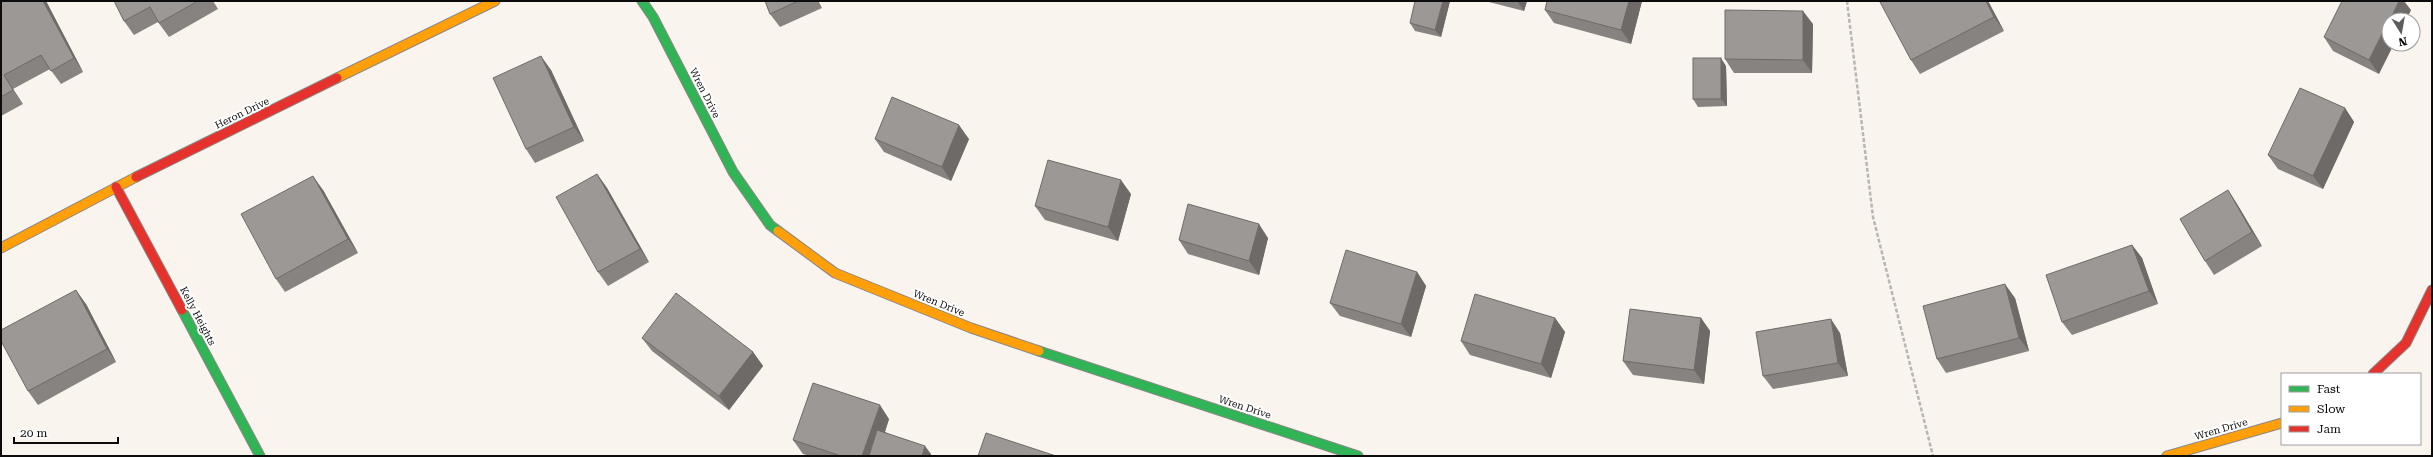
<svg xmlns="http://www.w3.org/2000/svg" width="2433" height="457" viewBox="0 0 2433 457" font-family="'Roboto Serif',serif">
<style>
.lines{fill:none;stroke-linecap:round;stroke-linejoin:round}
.fast-casing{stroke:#8a8785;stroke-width:11}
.slow-casing{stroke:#8a8785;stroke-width:11}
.jam-casing{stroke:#8a8785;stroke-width:11}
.path{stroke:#b7b6b5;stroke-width:2.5;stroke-dasharray:4 2;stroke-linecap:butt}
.fast{stroke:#30b455;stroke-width:9}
.slow{stroke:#ff9f0a;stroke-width:9}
.jam{stroke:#e5322d;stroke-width:9}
.wall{fill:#868380}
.shaded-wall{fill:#6d6a68}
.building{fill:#9c9895;stroke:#6d6a68}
.labels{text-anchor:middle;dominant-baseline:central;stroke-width:4;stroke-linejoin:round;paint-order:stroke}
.street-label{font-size:10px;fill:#0c0c0c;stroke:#fff}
</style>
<rect width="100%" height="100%" fill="#faf4ef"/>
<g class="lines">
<g class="fast-casing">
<g id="fast">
<path d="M642,1l11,16 80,155 37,53 8,6"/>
<path d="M182,310l78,146"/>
<path d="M1039,351l319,105"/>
</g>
</g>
<g class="slow-casing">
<g id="slow">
<path d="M337,78l158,-77"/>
<path d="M778,231l57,42 136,55 68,23"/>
<path d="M1,248l135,-71"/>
<path d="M2167,456l115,-33"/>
</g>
</g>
<g class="jam-casing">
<g id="jam">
<path d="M136,177l201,-99"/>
<path d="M116,187l66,123"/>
<path d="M2373,374l33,-31 26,-53"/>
</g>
</g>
<path class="path" d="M1847,1l26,216 60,239"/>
<use href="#fast" class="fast"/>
<use href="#slow" class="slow"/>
<use href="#jam" class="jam"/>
</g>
<g class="wall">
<path d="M1,1h45l37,71 -22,12 -11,-15 -37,20 10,15 -22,12z"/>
<path d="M114,1h99l5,8 -49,28 -11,-15 -24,13 -10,-14z"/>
<path d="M765,1h53l4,7 -42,19 -10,-13z"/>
<path d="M1450,1l-9,36 -26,-6 -5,-8z"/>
<path d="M1485,1h42l-3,10z"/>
<path d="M1547,1h95l-11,43 -77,-21 -9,-13z"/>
<path d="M1883,1h105l16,30 -84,43 -9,-14z"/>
<path d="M2411,10l-5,10h-17l-10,54 -46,-23 -9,-14z"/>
<path d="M1813,24l-1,49h-78l-9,-14z"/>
<path d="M1726,66l1,40 -29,1 -5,-8z"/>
<path d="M551,70l33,71 -49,22 -9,-14z"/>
<path d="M2345,108l9,14 -31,67 -45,-20 -10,-14z"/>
<path d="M875,139h94l-18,42 -67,-29z"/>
<path d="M597,174l10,14 42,74 -41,24 -10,-14z"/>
<path d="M323,190l35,63 -73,39 -9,-13z"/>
<path d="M2228,190l9,14 25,42 -48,29 -9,-14z"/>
<path d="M1131,194l-13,47 -73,-21 -10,-14z"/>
<path d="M1268,238l-9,37 -71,-21 -9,-14z"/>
<path d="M2132,245l10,13 16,46 -86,31 -10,-13z"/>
<path d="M1417,272l9,14 -15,51 -71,-21 -10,-13z"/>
<path d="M2015,298l14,53 -83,22 -9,-14z"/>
<path d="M86,304l30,58 -78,43 -10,-14z"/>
<path d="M1555,318l10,14 -14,46 -81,-23 -9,-14z"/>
<path d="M1701,318l9,13 -6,53 -71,-9 -10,-14z"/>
<path d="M1840,333l8,43 -75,13 -10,-13z"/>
<path d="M642,338l111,14 10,14 -34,44 -77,-59z"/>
<path d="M889,419l-4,13 46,22 -1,2h-120l-7,-2 -10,-14z"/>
</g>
<g class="shaded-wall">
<path d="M43,1h3l37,71 -9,-14z"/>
<path d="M817,1h1l4,7z"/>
<path d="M1443,1h7l-9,36 -6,-7z"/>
<path d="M1517,1h10l-3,10z"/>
<path d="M1629,1h13l-11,43 -10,-14z"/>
<path d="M1986,1h2l16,30 -10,-14z"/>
<path d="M2399,1h5l7,9 -5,10h-16z"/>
<path d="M1803,11l10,13 -1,49 -9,-13z"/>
<path d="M2389,21v23h5l-15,30 -10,-14z"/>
<path d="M541,56l10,14 33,71 -10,-14z"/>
<path d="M1721,58l5,8 1,40 -6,-7z"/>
<path d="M4,75l9,14 10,15 -10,-14z"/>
<path d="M2345,108l9,14 -31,67 -10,-13z"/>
<path d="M959,125l10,14 -18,42 -9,-14z"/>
<path d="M597,174l10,14 42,74 -9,-13z"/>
<path d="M313,176l10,14 35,63 -10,-14z"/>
<path d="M1121,180l10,14 -13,47 -10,-14z"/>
<path d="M2228,190l9,14 25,42 -10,-14z"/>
<path d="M1259,224l9,14 -9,37 -10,-14z"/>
<path d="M2132,245l10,13 16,46 -9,-13z"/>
<path d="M1417,272l9,14 -15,51 -10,-13z"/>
<path d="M2005,284l10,14 14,53 -10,-13z"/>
<path d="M76,290l10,14 30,58 -9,-13z"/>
<path d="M1555,318l10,14 -14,46 -10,-14z"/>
<path d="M1701,318l9,13 -6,53 -10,-14z"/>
<path d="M1831,319l9,14 8,43 -10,-13z"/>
<path d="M753,352l10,14 -34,44 -10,-14z"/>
<path d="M880,405l9,14 -12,37h-15z"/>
<path d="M925,446l6,8 -1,2h-8z"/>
</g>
<g class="building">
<path d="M1,1h42l31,57 -23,13 -10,-16 -37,20 9,15 -12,7z"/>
<path d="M114,1h84l-39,22 -9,-16 -26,14z"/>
<path d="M765,1h33l-28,13z"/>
<path d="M1415,1h28l-8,29 -25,-7z"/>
<path d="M1547,1h82l-8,29 -76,-20z"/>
<path d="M1883,1h103l8,16 -83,43 -31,-58z"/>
<path d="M2342,1h57l-9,19h-1l-20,40 -45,-23z"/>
<path d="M1725,10l78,1v49l-78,-1z"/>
<path d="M541,56l33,71 -48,22 -33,-71z"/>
<rect x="1693" y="58" width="28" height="41"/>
<path d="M2300,88l45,20 -32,68 -45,-21z"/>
<path d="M892,97l67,28 -17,42 -67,-28z"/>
<path d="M1048,160l73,20 -13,47 -73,-21z"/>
<path d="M597,174l43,75 -42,23 -42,-75z"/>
<path d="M313,176l35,63 -72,40 -35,-65z"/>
<path d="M2228,190l24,42 -47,29 -25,-42z"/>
<path d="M1188,204l71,20 -10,37 -70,-21z"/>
<path d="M2132,245l17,46 -87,31 -16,-47z"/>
<path d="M1346,250l71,22 -16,52 -71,-21z"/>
<path d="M2005,284l14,54 -82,21 -14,-53z"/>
<path d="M76,290l31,59 -79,42 -27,-50v-11z"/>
<path d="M676,293l77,59 -34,44 -77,-58z"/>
<path d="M1475,294l80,24 -14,46 -80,-23z"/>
<path d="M1630,309l71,9 -7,52 -71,-9z"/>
<path d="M1831,319l7,44 -75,13 -7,-44z"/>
<path d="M813,383l67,22 -18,51h-21l-48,-16z"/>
<path d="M877,430l48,16 -3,10h-53z"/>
<path d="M986,433l70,23h-78z"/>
</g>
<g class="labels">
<g class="street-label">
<text transform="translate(705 93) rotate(63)">Wren Drive</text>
<text transform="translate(242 113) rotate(-26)">Heron Drive</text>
<text transform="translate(939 303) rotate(22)">Wren Drive</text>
<text transform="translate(198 316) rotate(62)">Kelly Heights</text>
<text transform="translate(1245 407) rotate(18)">Wren Drive</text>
<text transform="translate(2221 429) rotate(-16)">Wren Drive</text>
</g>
</g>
<rect width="2433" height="457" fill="none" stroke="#0c0c0c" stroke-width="4"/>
<rect x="2281" y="373" width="140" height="72" fill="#ffffff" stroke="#9e9e9e"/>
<rect x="2289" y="386" width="20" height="6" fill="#30b455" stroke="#9e9e9e"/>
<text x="2317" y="393" font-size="12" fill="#0c0c0c">Fast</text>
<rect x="2289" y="406" width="20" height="6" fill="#ff9f0a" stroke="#9e9e9e"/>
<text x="2317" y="413" font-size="12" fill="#0c0c0c">Slow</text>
<rect x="2289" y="426" width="20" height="6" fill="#e5322d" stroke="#9e9e9e"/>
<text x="2317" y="433" font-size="12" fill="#0c0c0c">Jam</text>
<g transform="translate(2401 32) rotate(169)"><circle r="19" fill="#ffffff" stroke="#9e9e9e"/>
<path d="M0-3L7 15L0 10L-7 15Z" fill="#5f5d5b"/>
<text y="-6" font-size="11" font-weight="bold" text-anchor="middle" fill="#0c0c0c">N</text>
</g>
<path d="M14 437v6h104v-6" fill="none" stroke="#0c0c0c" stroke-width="2"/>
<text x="20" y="437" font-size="12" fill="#0c0c0c" stroke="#ffffff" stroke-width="3" paint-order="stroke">20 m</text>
</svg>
